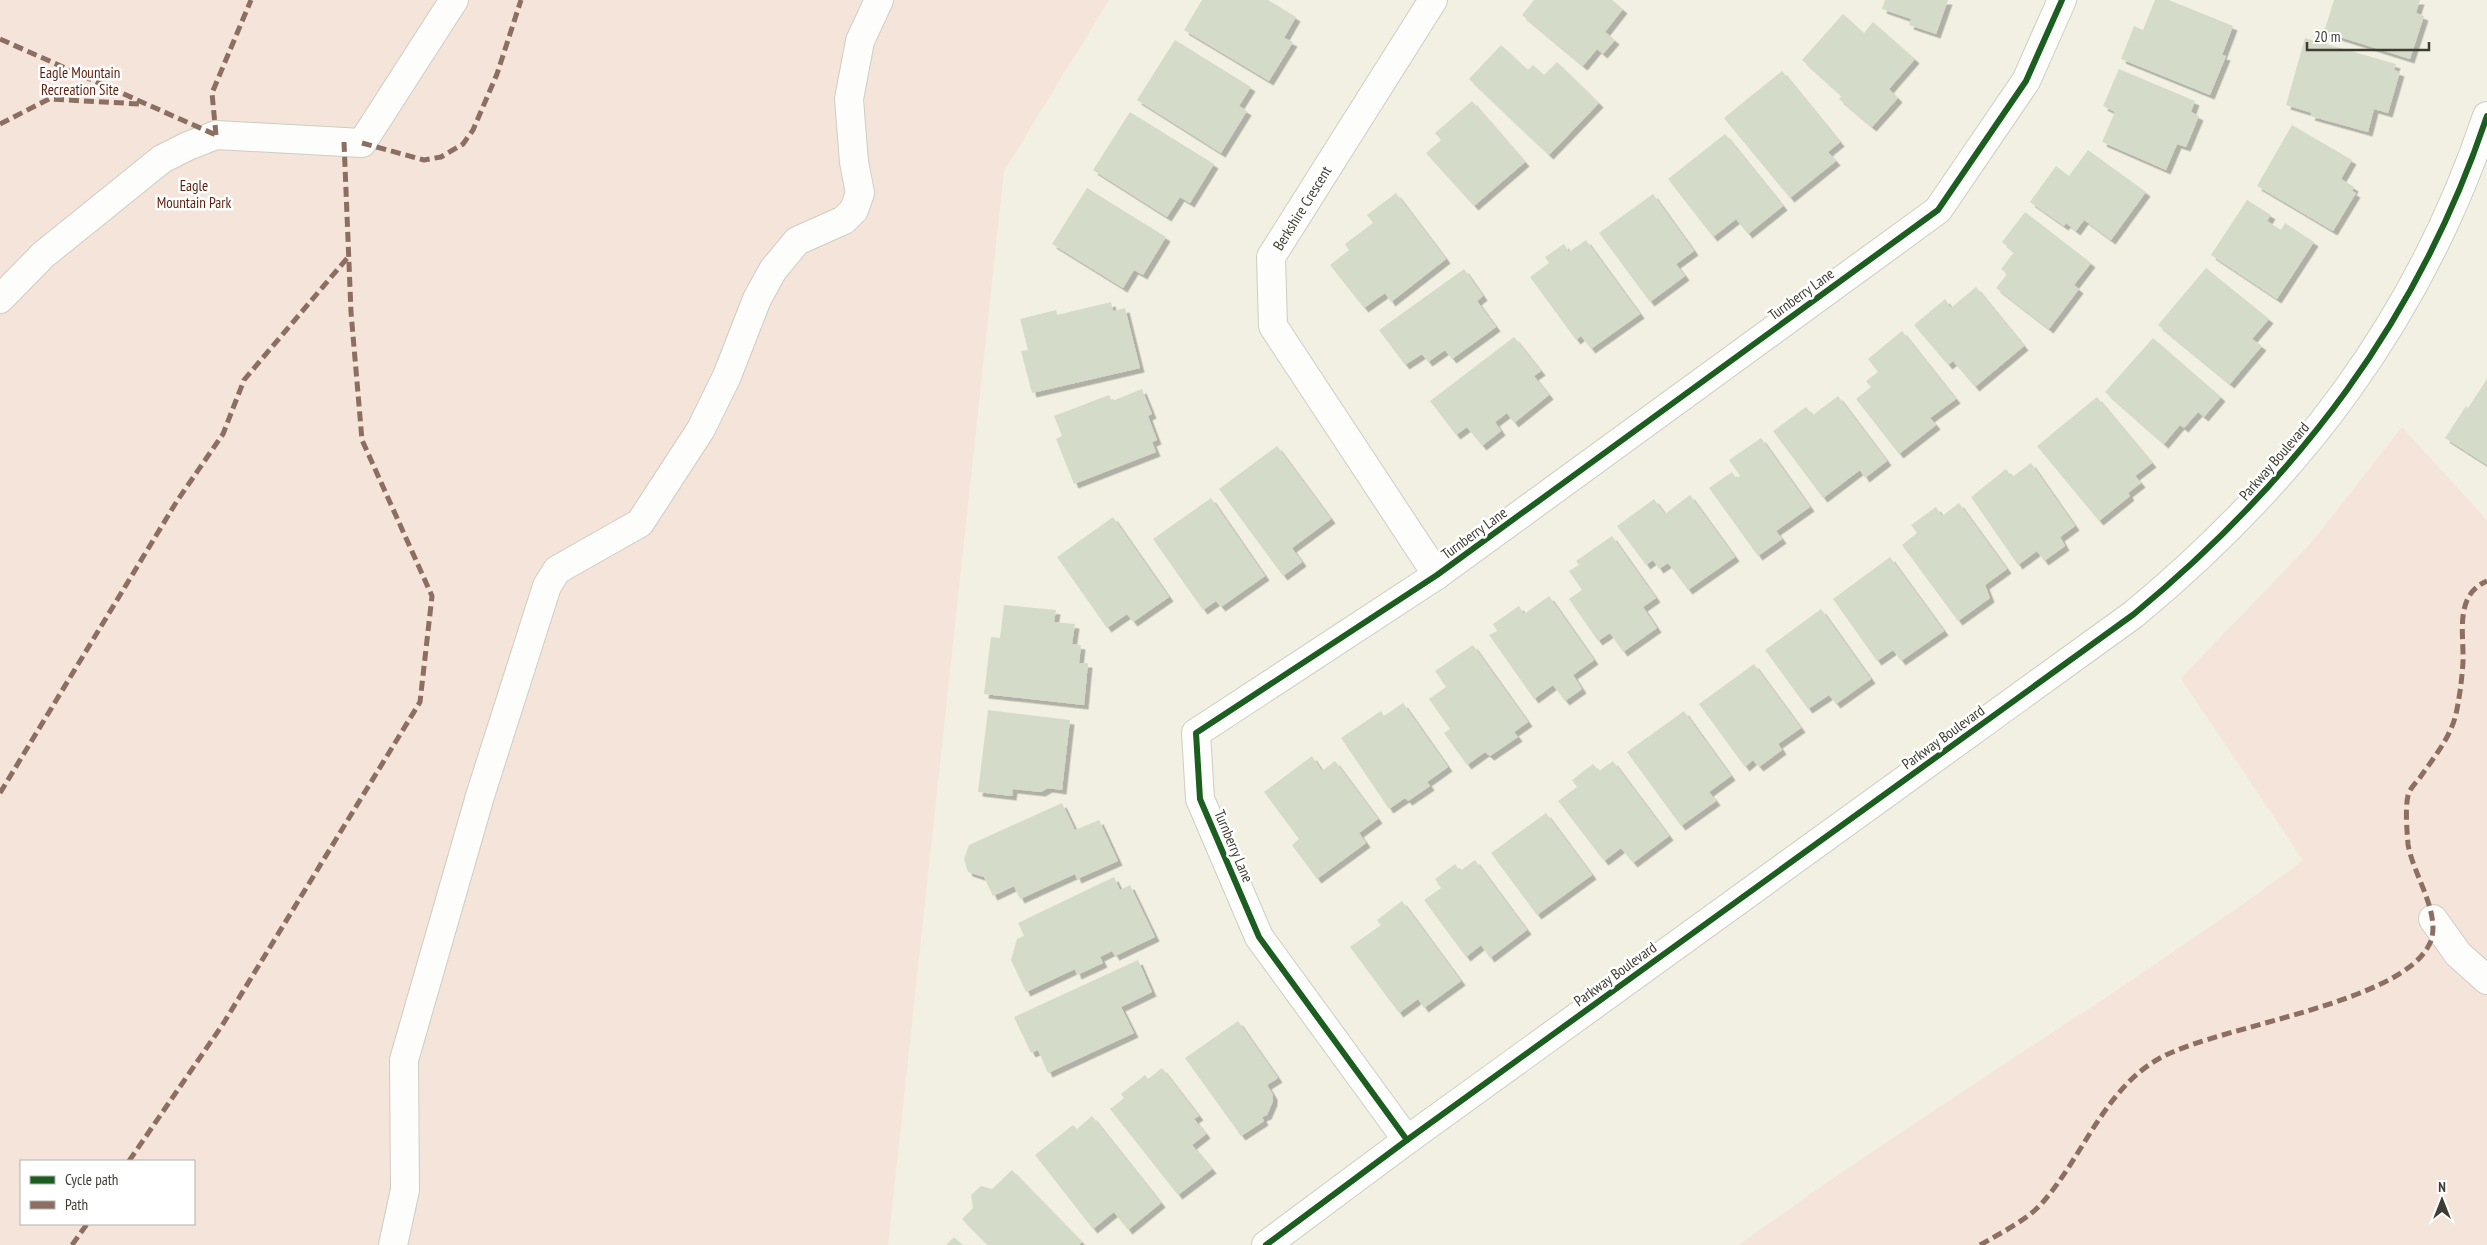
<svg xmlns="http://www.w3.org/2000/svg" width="2487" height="1245" viewBox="0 0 2487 1245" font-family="'PT Sans Narrow',sans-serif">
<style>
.green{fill:#f5e4d9;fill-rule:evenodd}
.building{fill:#d5dbc9;filter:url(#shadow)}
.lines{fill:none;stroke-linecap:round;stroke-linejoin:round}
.minor-casing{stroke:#cecdc2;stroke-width:30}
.minor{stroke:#fdfdfb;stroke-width:28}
.quiet{stroke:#8d6e63;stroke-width:5;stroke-dasharray:10 5;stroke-linecap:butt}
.cycleway-casing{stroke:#fff;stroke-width:9}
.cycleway{stroke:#1b5e20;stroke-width:6}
.labels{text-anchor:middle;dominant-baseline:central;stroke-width:5;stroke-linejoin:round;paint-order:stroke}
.park-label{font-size:15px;fill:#5e1f0c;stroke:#fff}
.street-label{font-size:15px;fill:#3e3d33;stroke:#fff}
</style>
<defs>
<filter id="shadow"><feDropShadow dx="4.5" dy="4.5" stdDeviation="0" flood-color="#0004"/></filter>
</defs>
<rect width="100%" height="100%" fill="#f2f0e2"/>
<g class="green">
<path d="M0,0h1109l-105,171 -116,1074h-888zM21,1161h173v63h-173z"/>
<path d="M2402,427l85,93v725h-748c183,-133 378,-248 561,-382l2,-4 -121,-181 130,-135z"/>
</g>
<g class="building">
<path d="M1202,0h66l28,17 -12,21 9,4 -24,39 -85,-51z"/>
<path d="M1534,0h78l11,9 -18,23 10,8 -12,14 -6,-5 -14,17 -61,-51z"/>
<path d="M1885,0h63l-12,34 -27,-9 2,-6 -29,-10z"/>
<path d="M2155,0h14l64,26 -11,29 4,1 -16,39 -89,-36 13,-33 9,4z"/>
<path d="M2334,0h86l-4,13 8,3 -14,43 -86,-27z"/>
<path d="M1843,14l21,19 9,-11 42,37 -26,30 9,9 -26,29 -33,-28 3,-3 -40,-36z"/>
<path d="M2305,38l91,26 -2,6 6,2 -12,41 -14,-4 -6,23 -58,-16 2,-3 -26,-8z"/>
<path d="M1175,40l76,47 -12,19 8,5 -26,42 -84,-53z"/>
<path d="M1501,45l27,25 5,-5 11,10 13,-13 42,41 -50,52 -80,-76z"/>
<path d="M2119,69l76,32 -4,11 8,4 -13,31 -9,-3 -11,26 -64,-28 13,-30 -12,-6z"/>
<path d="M1782,71l58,71 -12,10 8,9 -46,37 -66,-80z"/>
<path d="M1472,101l53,61 -51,44 -48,-53 15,-13 -6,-7z"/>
<path d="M1130,112l84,52 -24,39 -10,-6 -13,20 -74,-47z"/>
<path d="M2292,125l60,35 -11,19 13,8 -2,4 4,2 -23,38 -76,-45z"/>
<path d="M1725,134l58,72 -35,28 -12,-15 -23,18 -45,-58z"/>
<path d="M2088,150l58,42 -35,48 -27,-20 -8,11 -10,-8 -2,3 -34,-24 26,-36 13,10z"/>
<path d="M1087,188l79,49 -23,38 -9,-5 -11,18 -71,-44z"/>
<path d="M1396,193l50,66 -55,43 -6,-9 -21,15 -34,-43 19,-15 -4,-6 28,-21 -6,-8z"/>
<path d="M1653,194l41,57 -18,13 9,12 -35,26 -51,-69z"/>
<path d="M2247,200l24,15 -4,6 14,9 4,-7 29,19 -37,57 -66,-44z"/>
<path d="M2025,212l66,51 -17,22 5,4 -30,40 -53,-41 11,-14 -6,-5 13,-17 -12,-10z"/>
<path d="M1586,240l54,74 -49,35 -10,-13 -5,4 -46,-63 19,-14 -4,-6 19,-13 5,8z"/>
<path d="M2206,268l63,51 -17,20 10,7 -32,38 -72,-59z"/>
<path d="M1464,269l19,27 -6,5 19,26 -44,32 -7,-9 -17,12 -6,-8 -17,11 -26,-35z"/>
<path d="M1976,287l48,59 -49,41 -22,-26 -5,4 -34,-40 31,-26 6,9z"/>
<path d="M1111,302l2,9 12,-3 15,60 -108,25 -11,-42 7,-1 -8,-31 36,-9 1,5z"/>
<path d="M1902,331l54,68 -26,19 6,7 -37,29 -43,-55 15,-12 -5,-6 12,-9 -10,-13z"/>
<path d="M1514,337l27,34 -7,5 15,19 -35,28 -7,-10 -12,9 6,9 -19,15 -15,-19 -11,8 -26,-34z"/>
<path d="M2153,338l68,59 -17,20 -6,-5 -14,16 -4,-3 -16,19 -59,-52z"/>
<path d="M2487,379v86l-42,-27 21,-32 2,2z"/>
<path d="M1142,389l10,25 -4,2 9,24 -5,2 4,10 -82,32 -18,-45 6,-3 -8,-20 55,-21 3,6z"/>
<path d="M1838,396l49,65 -22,17 -5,-8 -37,28 -50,-67 33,-24 7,8z"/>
<path d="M2097,397l55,66 -17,13 6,7 -13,10 2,3 -31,25 -62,-75z"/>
<path d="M1761,438l49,69 -34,24 6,8 -24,17 -49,-68 23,-16 4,6 4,-2 -11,-16z"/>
<path d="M1277,446l54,73 -39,29 10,14 -19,14 -64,-87z"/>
<path d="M2031,463l44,63 -15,11 5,9 -21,15 -7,-10 -19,14 -47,-68 35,-28 6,8z"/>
<path d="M1690,495l45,62 -47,33 -20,-27 -9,6 -6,-9 -7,5 -29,-39 37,-27 11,15z"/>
<path d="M1211,498l54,78 -44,31 -5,-6 -13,9 -50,-71z"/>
<path d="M1959,503l48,66 -22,16 5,13 -32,23 -56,-76 15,-12 -6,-8 25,-18 6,9z"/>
<path d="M1113,517l56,80 -36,25 -6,-8 -20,14 -50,-71z"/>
<path d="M1612,536l44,62 -13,9 14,21 -34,24 -13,-19 -12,8 -29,-42 13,-9 -13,-19 10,-6 -3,-4z"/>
<path d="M1890,557l54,74 -43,30 -8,-11 -16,11 -44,-62z"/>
<path d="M1549,596l45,64 -21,15 9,14 -17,12 -12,-16 -19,14 -45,-64 8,-4 -4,-7 26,-18 5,8z"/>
<path d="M1004,605l52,5 -2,12 21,2 -3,20 9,1 -2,18h9l-4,42 -100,-11 7,-57 9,1z"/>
<path d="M1821,609l50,70 -35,25 -7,-9 -21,14 -43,-59z"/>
<path d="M1473,645l55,77 -14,10 4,5 -28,19 -5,-4 -18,13 -23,-32 6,-4 -21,-30 17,-12 -11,-16z"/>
<path d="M1754,664l47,64 -23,16 4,6 -23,17 -6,-7 -8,7 -46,-63z"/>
<path d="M1403,703l45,64 -21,15 3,4 -22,15 -3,-3 -16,11 -48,-71 40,-27 3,5z"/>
<path d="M988,710l82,10 -8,70 -14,-2 -7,4 -28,-3 -1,7 -34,-4z"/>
<path d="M1684,711l47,65 -22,16 7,9 -35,25 -54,-74z"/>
<path d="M1312,756l10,15 13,-10 43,58 -19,14 7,10 -49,36 -25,-34 7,-6 -35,-47z"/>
<path d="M1613,761l56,75 -36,27 -12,-15 -17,13 -46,-60 19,-14 -5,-7 21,-16 6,7z"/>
<path d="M1062,803l13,27 24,-10 19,41 -41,18 -2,-5 -55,25 -6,-13 -21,10 -9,-19 -16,-5 -4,-13 5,-14z"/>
<path d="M1546,813l46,62 -55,40 -46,-62z"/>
<path d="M1475,860l52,70 -37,28 -9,-13 -15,12 -42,-57 17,-12 -6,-9 20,-15 5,7z"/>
<path d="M1114,877l6,13 10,-5 25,52 -40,19 -3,-5 -12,6 3,6 -26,12 -2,-6 -49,23 -15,-32 6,-21 7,-3 -6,-13z"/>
<path d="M1402,901l59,80 -37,27 -6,-9 -19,14 -49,-66 31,-22 -4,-5z"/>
<path d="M1138,960l14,32 -31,15 13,26 -86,40 -10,-23 -7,3 -17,-36z"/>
<path d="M1238,1021l40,57 -11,7 6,10v6l-6,14 -5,2 2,4 -23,15 -56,-78z"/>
<path d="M1162,1068l37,48 -5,3 12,15 -14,11 20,24 -34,26 -68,-86 14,-11 -3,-4 24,-19 3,4z"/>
<path d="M1092,1116l69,87 -33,27 -14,-18 -21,17 -58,-74 38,-30 4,4z"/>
<path d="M1012,1170l70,72 -3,3h-91l-26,-26 11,-11 -2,-13 10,-9 11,3z"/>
<path d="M954,1237l8,8h-16z"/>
</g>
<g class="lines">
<g class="minor-casing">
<g id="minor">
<path d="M1433,0l-162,257 2,69 164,249"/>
<path d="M0,299l43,-44 119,-96 26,-13 28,-11 146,8 92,-143"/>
<path d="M2433,919l25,35 29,26"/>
<path d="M1407,1140l-148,-203 -59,-138 -4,-66 241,-158 501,-365 88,-129 36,-81"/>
<path d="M393,1245l12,-55 -1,-130 76,-264 67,-210 10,-16 83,-47 61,-94 26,-53 30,-77 16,-29 24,-29 47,-21 10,-10 6,-17 -6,-31 -5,-63 11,-58 19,-41"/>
<path d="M1266,1245l141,-105 727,-526c164,-136 285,-294 353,-498"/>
</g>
</g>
<use href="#minor" class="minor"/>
<g class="quiet">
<path d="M0,39l216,96"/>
<path d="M0,124l49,-25 91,5"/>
<path d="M216,135l-4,-42 39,-93"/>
<path d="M362,143l62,17 17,-3 22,-13 10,-14 24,-56 24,-74"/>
<path d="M0,793l177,-292 46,-67 21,-54 105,-124"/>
<path d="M129,1161l94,-137 197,-322 12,-106 -70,-156 -11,-128 -7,-170"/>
<path d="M72,1245l15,-21"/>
<path d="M1980,1245c19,-11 49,-26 63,-43 41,-47 63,-117 121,-146 61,-31 236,-53 265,-111 15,-28 -17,-72 -21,-101 -1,-12 -3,-37 0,-48 1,-7 9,-14 13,-20 14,-20 32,-42 36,-67 3,-15 5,-31 6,-47 1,-28 -9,-67 24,-81"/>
</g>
<g class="cycleway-casing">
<g id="cycleway">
<path d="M1407,1140l-148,-203 -59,-138 -4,-66 241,-158 501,-365 88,-129 36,-81"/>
<path d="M1266,1245l141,-105 727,-526c164,-136 285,-294 353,-498"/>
</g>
</g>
<use href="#cycleway" class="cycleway"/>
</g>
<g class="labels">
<g class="park-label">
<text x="80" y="72">Eagle Mountain<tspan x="80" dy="17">Recreation Site</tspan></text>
<text x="194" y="185">Eagle<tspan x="194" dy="17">Mountain Park</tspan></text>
</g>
<g class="street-label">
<text transform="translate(1302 208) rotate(-58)">Berkshire Crescent</text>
<text transform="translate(1801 294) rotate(-36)">Turnberry Lane</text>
<text transform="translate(2274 461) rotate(-49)">Parkway Boulevard</text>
<text transform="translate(1474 533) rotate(-36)">Turnberry Lane</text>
<text transform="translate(1943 737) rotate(-36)">Parkway Boulevard</text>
<text transform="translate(1234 846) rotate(67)">Turnberry Lane</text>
<text transform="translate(1615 974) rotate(-36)">Parkway Boulevard</text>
</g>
</g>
<rect x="20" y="1160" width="175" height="65" fill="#ffffff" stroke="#b2b1ad"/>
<rect x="30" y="1176" width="25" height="8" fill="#1b5e20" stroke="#b2b1ad"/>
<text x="65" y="1185" font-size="15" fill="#3e3d33">Cycle path</text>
<rect x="30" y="1201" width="25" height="8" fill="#8d6e63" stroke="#b2b1ad"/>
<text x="65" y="1210" font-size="15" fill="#3e3d33">Path</text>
<g transform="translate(2442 1200)" stroke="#ffffff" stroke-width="4" paint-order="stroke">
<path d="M0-4L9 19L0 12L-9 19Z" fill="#3e3d33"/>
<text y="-8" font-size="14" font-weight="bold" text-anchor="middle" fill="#3e3d33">N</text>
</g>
<path d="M2307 42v8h122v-8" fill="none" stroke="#3e3d33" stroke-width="2.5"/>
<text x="2314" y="42" font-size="15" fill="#3e3d33" stroke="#ffffff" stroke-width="4" paint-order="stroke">20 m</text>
</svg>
